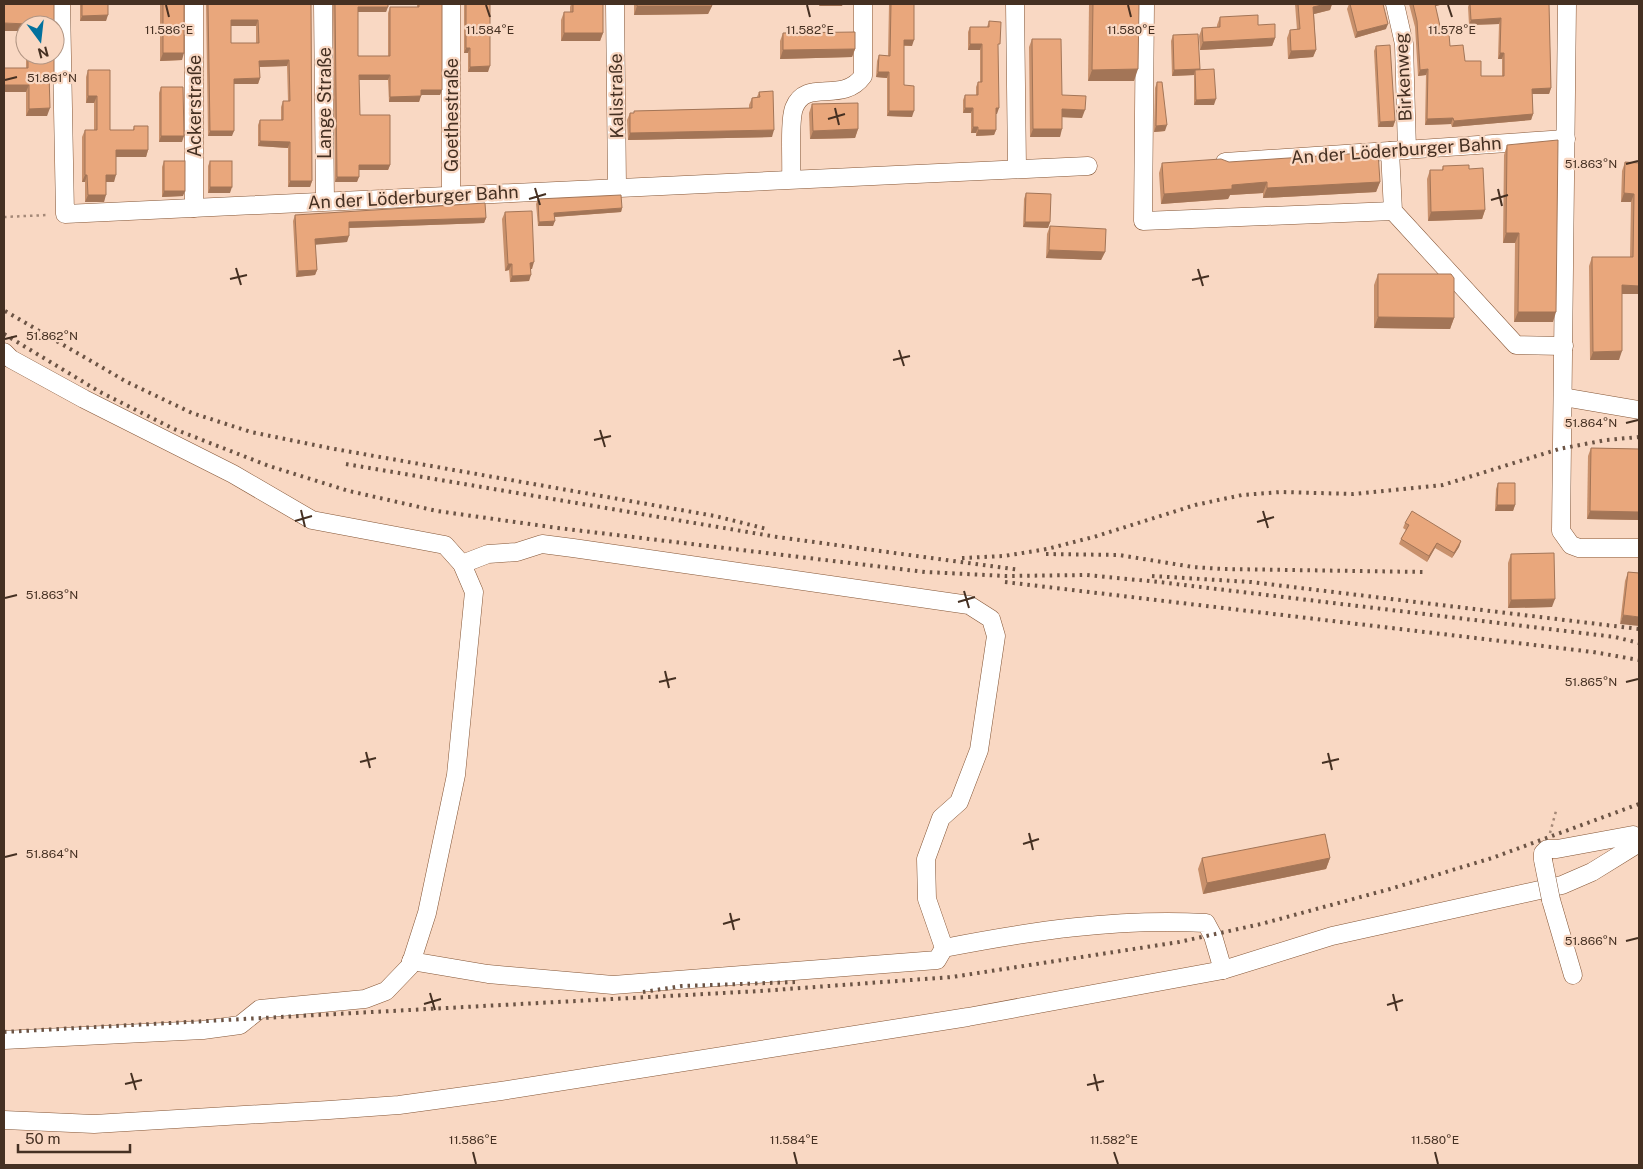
<svg xmlns="http://www.w3.org/2000/svg" width="1643" height="1169" viewBox="0 0 1643 1169" font-family="'Public Sans',sans-serif">
<style>
.lines{fill:none;stroke-linecap:round;stroke-linejoin:round}
.minor-casing{stroke:#845535;stroke-width:19}
.path{stroke:#a48877;stroke-width:2.5;stroke-dasharray:2.5 4;stroke-linecap:butt}
.minor{stroke:#fff;stroke-width:18}
.rail{stroke:#6c5445;stroke-width:4;stroke-dasharray:2.5 5;stroke-linecap:butt}
.minor-bridge-casing{stroke:#845535;stroke-width:19;stroke-linecap:butt}
.minor-bridge{stroke:#fff;stroke-width:18}
.wall{fill:#c8906b;fill-rule:evenodd}
.shaded-wall{fill:#a37557}
.building{fill:#e9a77c;stroke:#a37557;fill-rule:evenodd}
.ticks{fill:none;stroke:#453022;stroke-width:2}
.labels{text-anchor:middle;dominant-baseline:central;stroke-width:4.5;stroke-linejoin:round;paint-order:stroke}
.street-label{font-size:18px;fill:#453022;stroke:#f9d8c3}
.ticks-label{font-size:12px;text-anchor:middle;fill:#453022;stroke:#f9d8c3;stroke-width:4.5;stroke-linejoin:round;paint-order:stroke}
</style>
<rect width="100%" height="100%" fill="#f9d8c3"/>
<g class="lines">
<g class="minor-casing">
<g id="minor">
<path d="M61,4l4,210 1023,-48"/>
<path d="M194,4v204"/>
<path d="M323,4l2,197"/>
<path d="M451,4v191"/>
<path d="M615,4l2,183"/>
<path d="M1015,4l2,164"/>
<path d="M1145,4l-2,217 250,-10"/>
<path d="M1395,4l9,40 3,106"/>
<path d="M1567,4l-6,527 10,14 8,3h60"/>
<path d="M1390,151l3,60 123,134 48,1"/>
<path d="M1225,162l341,-23"/>
<path d="M791,179c1,-17 -2,-57 3,-71 12,-31 48,-3 69,-32v-72"/>
<path d="M4,352l7,7 73,40 149,75 79,46 133,25 17,19 12,28 -18,183 -29,138 -17,53 -24,25 -21,8 -105,10 -20,16 -37,5 -199,10"/>
<path d="M1563,397l76,13"/>
<path d="M1543,860v-7l4,-4h10l76,-14 6,5"/>
<path d="M1551,900l22,75"/>
<path d="M944,948c87,-17 173,-30 262,-25l7,13 10,34"/>
<path d="M411,961l77,13 125,11 324,-25 7,-12 -17,-49 -1,-40 15,-41 18,-16 20,-52 17,-114 -5,-17 -22,-14 -396,-57 -31,-4 -25,8 -29,2 -26,10"/>
<path d="M4,1120l90,4 235,-14 70,-5 102,-14 467,-74 255,-47 109,-34 230,-51 30,-13 47,-29"/>
</g>
</g>
<g class="path">
<path d="M4,217l44,-2"/>
<path d="M1550,833l6,-22"/>
</g>
<use href="#minor" class="minor"/>
<g class="rail">
<path d="M5,311l122,71 65,31 59,19 78,16 386,68 52,13"/>
<path d="M4,334l96,58 74,37 95,37 80,25 88,20 121,17 367,44 82,4 79,-1 73,7 456,55 24,6"/>
<path d="M346,464l431,73 243,33"/>
<path d="M1046,554l73,1 74,12 30,2 202,3"/>
<path d="M962,558l42,-2 43,-7 50,-13 98,-31 47,-10 39,-3 72,2 90,-9 116,-36 47,-9 33,-3"/>
<path d="M1152,576l99,6 388,47"/>
<path d="M1005,582l588,70 46,8"/>
<path d="M643,992l39,-6 115,-4"/>
<path d="M4,1032l756,-41 192,-14 227,-35 82,-18 129,-35 102,-31 147,-54"/>
</g>
<g class="minor-bridge-casing">
<path id="minor-bridge" d="M1543,860l8,40"/>
</g>
<use href="#minor-bridge" class="minor-bridge"/>
</g>
<g class="wall">
<path d="M80,4h28l-2,17h-26z"/>
<path d="M160,4h24l-2,56 -22,1z"/>
<path d="M206,4h105l1,177 -2,6h-22v-39l-30,-2v-21l2,-5h21v-13l2,-6h5l-1,-35 -28,1 1,11 -2,6h-24l-2,52h-24zM231,26h25v17h-25z"/>
<path d="M333,4h55l-2,8h-28v44h30v-43l2,-6h27v-3h25v86l-2,5h-19l-2,7h-30l-1,-22h-29l1,35 30,50 -2,5h-29l-2,12h-22z"/>
<path d="M464,4h26l-2,68h-20v-19h-4z"/>
<path d="M571,4h2l30,29 -3,8h-39v-21l3,-8h6v-5z"/>
<path d="M634,4h77l1,2 -4,8 -74,1z"/>
<path d="M889,4h25l-2,42h-8v39l8,32 -25,-1v-38l-11,-1 1,-16 2,-6 9,1z"/>
<path d="M1089,4h50l-5,77h-46z"/>
<path d="M1295,4h37l-2,6 -16,4 2,36 -3,7 -25,2 -1,-21 3,-8h7z"/>
<path d="M1349,4l37,25 -31,9 -8,-29z"/>
<path d="M1409,4h35l-9,2 7,29 8,11 15,15 16,15h21v-17h-4l1,-35 -30,1 -1,-18 1,-3h80l2,84 -2,6h-17l1,20 -2,6 -79,7 -1,-3 -26,1 1,-50 -8,1 -3,-49z"/>
<path d="M1220,17l38,8 17,13 -3,8 -72,4 -1,-14 3,-8 15,-1v-2z"/>
<path d="M989,21l9,29 -1,64h-1v16l-2,5 -18,1v-3h-5v-20h-8v-13l2,-5h11v-8l2,-5h2v-32h-12v-18l2,-5h17z"/>
<path d="M783,33l72,16 -3,8 -72,2v-18z"/>
<path d="M1173,35l27,34 -1,1 15,35h-20v-30l-22,1 -1,-35z"/>
<path d="M1032,39l30,56 20,23 -20,-1 -2,20h-30l-1,-90z"/>
<path d="M1376,46l19,75 -2,6h-15l-4,-76z"/>
<path d="M26,55h28l-2,26h-2l-3,35h-21v-24h-22v-24h22z"/>
<path d="M88,70l22,60h23l1,-4 14,24 -2,7h-30l-2,25h-8l-2,20h-19v-20h-3v-45l3,-7h9v-27h-8v-26z"/>
<path d="M1157,82l8,49 -11,1 1,-44z"/>
<path d="M161,87l21,55h-23v-49z"/>
<path d="M759,92l13,45 -144,3 -1,-20 3,-7h4v-2l115,-3v-3l3,-7 5,-1z"/>
<path d="M812,104l46,25 -3,9 -45,1 -1,-26z"/>
<path d="M1507,145l46,177h-39l1,-79h-12l1,-88z"/>
<path d="M164,161l19,35 -21,1v-30z"/>
<path d="M210,161l20,32h-22v-27z"/>
<path d="M1229,162l151,20 -4,10 -113,6v-5l-33,2 -2,4 -67,5 -2,-31 3,-10z"/>
<path d="M1625,162l14,1v131h-17l-3,66h-29l-1,-94 3,-9h38l1,-55h-10l1,-31z"/>
<path d="M1443,166l26,3 16,41 -3,9 -54,2 -1,-42 3,-9h12z"/>
<path d="M1026,193l24,29 -2,6 -25,-1 1,-28z"/>
<path d="M538,199l84,9 -1,4 -66,5 -2,9h-15l-2,-22z"/>
<path d="M505,212l27,57h-1l-2,12 -19,1 -1,-12 -4,1 -3,-52z"/>
<path d="M295,215l191,3 -2,5 -135,5 -2,14 -32,2 2,26 -2,5 -19,2 -3,-56z"/>
<path d="M1050,226l55,26 -4,8 -55,-2 1,-24z"/>
<path d="M1378,274l76,44 -4,11 -76,-1v-43z"/>
<path d="M1591,448l48,1v71l-52,-1 1,-63z"/>
<path d="M1498,483l17,22 -2,6h-18l1,-22z"/>
<path d="M1405,523l56,18 -2,6 -7,11 -17,-10 -8,14 -28,-18 2,-5 5,-9 -3,-2z"/>
<path d="M1511,554l41,53 -44,1v-45z"/>
<path d="M1628,572l11,1 -19,51 5,-43z"/>
<path d="M1202,858h128l-4,11 -123,25 -5,-25z"/>
</g>
<g class="shaded-wall">
<path d="M820,4h23l-1,2h-23z"/>
<path d="M970,4h30v1h-31z"/>
<path d="M1326,4h6l-2,6 -20,5 3,-8z"/>
<path d="M1433,4h11l-12,3z"/>
<path d="M637,6h75l-4,8 -74,1z"/>
<path d="M358,7h30l-2,5h-30z"/>
<path d="M108,15l-2,6h-26l2,-5z"/>
<path d="M1501,18l-2,6 -30,1 2,-5z"/>
<path d="M231,20h27l-2,6h-27z"/>
<path d="M4,23l24,1v1h-3v6h-21z"/>
<path d="M1388,24l-2,5 -31,9 2,-6z"/>
<path d="M564,33h39l-3,8h-39z"/>
<path d="M1275,38l-3,8 -72,4 3,-8z"/>
<path d="M904,40h10l-2,6 -10,-1z"/>
<path d="M970,44h12l-2,6h-12z"/>
<path d="M466,48h4l-2,5h-4z"/>
<path d="M855,49l-3,8 -72,2 3,-9z"/>
<path d="M1316,50l-3,7 -25,2 3,-8z"/>
<path d="M163,53h21l-2,7 -22,1z"/>
<path d="M1500,53h4l-2,6h-4z"/>
<path d="M289,60l-2,6 -30,1 2,-6z"/>
<path d="M490,66l-2,6h-20l2,-5z"/>
<path d="M1138,69l-4,12h-46l4,-11z"/>
<path d="M1200,69l-2,6 -3,-5 -1,5 -22,1 2,-6z"/>
<path d="M1428,69l-2,6 -8,1 2,-6z"/>
<path d="M878,72h11l-2,6 -11,-1z"/>
<path d="M49,74h5l-2,7h-5z"/>
<path d="M359,75h31l-2,5h-31z"/>
<path d="M260,78l-2,6h-26l2,-5z"/>
<path d="M4,85h25l-3,7h-22z"/>
<path d="M1551,88l-2,6h-19l2,-5z"/>
<path d="M421,90h21l-2,5h-21z"/>
<path d="M88,96h9l-3,7h-8z"/>
<path d="M421,96l-2,6h-30l1,-5z"/>
<path d="M1216,99l-2,6h-20l2,-5z"/>
<path d="M50,108l-3,8h-21l3,-7z"/>
<path d="M965,108h8l-2,5h-8z"/>
<path d="M996,108h3l-2,6h-3z"/>
<path d="M1062,109l23,1 -3,8 -23,-1z"/>
<path d="M889,111h25l-2,6 -25,-1z"/>
<path d="M1533,114l-2,6 -79,7 2,-6z"/>
<path d="M1453,118l-2,6 -26,1 2,-6z"/>
<path d="M1395,121l-2,6h-15l2,-5z"/>
<path d="M1167,125l-2,6 -11,1 2,-6z"/>
<path d="M973,127h5l-2,6h-5z"/>
<path d="M858,129l-3,9 -45,1 3,-8z"/>
<path d="M1033,129h29l-2,8h-30z"/>
<path d="M774,130l-2,7 -144,3 2,-7z"/>
<path d="M978,130h18l-2,5 -18,1z"/>
<path d="M210,131h24l-2,5h-24z"/>
<path d="M161,136h23l-2,6h-23z"/>
<path d="M260,141l30,1 -2,6 -30,-2z"/>
<path d="M116,150h32l-2,7h-32z"/>
<path d="M359,165h31l-2,5h-31z"/>
<path d="M85,175h2l-2,7h-3z"/>
<path d="M106,175h10l-2,7h-11z"/>
<path d="M337,177h22l-2,5h-22z"/>
<path d="M290,181h22l-2,6h-22z"/>
<path d="M1267,182l-4,11 -33,2 -2,4 -67,5 3,-10 68,-9z"/>
<path d="M1380,182l-4,10 -113,6 4,-10z"/>
<path d="M210,187h22l-2,6h-22z"/>
<path d="M164,191h21l-2,5 -21,1z"/>
<path d="M1624,193l10,1 -3,8h-10z"/>
<path d="M88,195h18l-2,7h-19z"/>
<path d="M622,208l-1,4 -68,5 1,-4z"/>
<path d="M1485,210l-3,9 -54,2 3,-9z"/>
<path d="M486,218l-2,5 -137,5 2,-6z"/>
<path d="M555,221l-2,5h-15l1,-4z"/>
<path d="M1025,222h25l-2,6 -25,-1z"/>
<path d="M1506,233h13l-4,10h-12z"/>
<path d="M349,236l-2,6 -34,3 2,-6z"/>
<path d="M1049,250l56,2 -4,8 -55,-2z"/>
<path d="M534,262l-2,7h-4l2,-6z"/>
<path d="M508,264h4l-3,6 -4,1z"/>
<path d="M317,270l-2,5 -19,2 2,-6z"/>
<path d="M531,275l-2,6 -19,1 2,-6z"/>
<path d="M1622,285l17,1v8h-20z"/>
<path d="M1518,312h38l-3,10h-39z"/>
<path d="M1378,317l76,1 -4,11 -76,-1z"/>
<path d="M1622,351l-3,9h-29l3,-8z"/>
<path d="M1497,505h18l-2,6h-18z"/>
<path d="M1590,511l49,1v8l-52,-1z"/>
<path d="M1461,541l-2,6 -7,11 2,-5z"/>
<path d="M1437,543l-2,5 -8,14 2,-6z"/>
<path d="M1555,599l-3,8 -44,1 3,-8z"/>
<path d="M1623,615l16,2v9l-19,-2z"/>
<path d="M1330,858l-4,11 -123,25 4,-11z"/>
</g>
<g class="building">
<path d="M4,4h50v21h-26v-1l-24,-1z"/>
<path d="M82,4h26v11l-26,1z"/>
<rect x="163" y="4" width="21" height="49"/>
<path d="M208,4h103l1,177h-22v-39l-30,-1v-21h23v-19h7l-1,-41 -30,1 1,17 -26,1v52h-24zM231,20h27l1,23h-28z"/>
<path d="M335,4h53v3h-30v49h32v-49h29v-3h23v86h-21v6l-31,1v-22h-31l1,40h30v50h-31v12h-22z"/>
<path d="M466,4h24v62l-20,1v-19h-4z"/>
<path d="M573,4h30v29h-39v-21h9z"/>
<path d="M637,4h74l1,2h-75z"/>
<path d="M891,4h23v36h-10v45l10,1v25h-25v-39h-11l1,-17 11,1z"/>
<path d="M1093,4h46l-1,65 -46,1z"/>
<path d="M1298,4h28l-13,3 3,43 -25,1 -1,-21 10,-1z"/>
<path d="M1350,4h33l5,20 -31,8z"/>
<path d="M1413,4h22l7,31 7,-1 1,12 13,-1 2,16h16v15h23v-23h-4l1,-35 -30,2 -1,-16h79l2,84 -19,1 1,25 -79,7 -1,-3 -26,1 1,-50 -8,1 -3,-49z"/>
<path d="M1258,15v10l17,-1v14l-72,4 -1,-14 18,-1v-10z"/>
<path d="M989,21l12,1 -1,22h-2l1,64h-3v22h-18v-3h-5v-19h-8v-13h13v-13h4v-38h-12v-17h19z"/>
<path d="M855,32v17l-72,1v-17z"/>
<path d="M1198,34l2,35 -26,1 -1,-35z"/>
<path d="M1032,39h29l1,56 24,1 -1,14 -23,-1v20h-29z"/>
<path d="M1390,45l5,76 -15,1 -4,-76z"/>
<path d="M28,55h26v19h-5l1,34 -21,1v-24h-25v-17h24z"/>
<path d="M1214,69l2,30 -20,1 -1,-30z"/>
<path d="M88,70h22v60h24v-4h14v24h-32v25h-10v20h-18l-1,-20h-2v-45h12v-34h-9z"/>
<path d="M1157,82h5l5,43 -11,1z"/>
<path d="M161,87h22l1,49h-23z"/>
<path d="M773,91l1,39 -144,3v-20h4v-2l118,-3v-10l8,-1 -1,-5z"/>
<path d="M858,103v26l-45,2 -1,-27z"/>
<path d="M1558,140l-2,172h-38l1,-79h-13l1,-88z"/>
<path d="M1378,152l2,30 -113,6v-6l-35,3v4l-68,5 -2,-31 59,-4 8,3z"/>
<rect x="164" y="161" width="21" height="30"/>
<rect x="210" y="161" width="22" height="26"/>
<path d="M1625,162l14,1v123l-17,-1v66l-29,1 -1,-95h41l1,-63 -10,-1z"/>
<path d="M1469,165v4l14,-1 2,42 -54,2 -1,-42h13v-4z"/>
<path d="M1026,193l25,1 -1,28h-25z"/>
<path d="M621,195l1,13 -68,5 1,8 -16,1 -1,-23z"/>
<path d="M485,203l1,15 -137,4v14l-34,3 2,31 -19,1 -3,-56z"/>
<path d="M532,211l2,51 -4,1 1,12 -19,1v-12h-4l-3,-52z"/>
<path d="M1050,226l56,3 -1,23 -56,-2z"/>
<path d="M1378,274h73l3,4v40l-76,-1z"/>
<path d="M1591,448l48,1v63l-49,-1z"/>
<path d="M1498,483h17v22h-18z"/>
<path d="M1412,511l49,30 -7,12 -17,-10 -8,13 -28,-17 8,-14 -4,-2z"/>
<path d="M1554,553l1,46 -44,1v-46z"/>
<path d="M1628,572l11,1v44l-16,-2z"/>
<path d="M1325,834l5,24 -123,25 -5,-25z"/>
</g>
<path class="ticks" d="M166,5l3,12M486,5l4,12M807,5l3,12M1128,5l3,12M1448,5l4,12M5,80l12,-3M835,108l4,17M828,119l17,-5M1626,164l12,-3M535,188l5,17M1498,189l4,17M529,199l17,-5M1491,200l17,-5M236,268l5,17M1198,269l5,17M230,279l17,-4M1192,280l17,-4M5,339l12,-3M899,350l5,16M893,360l17,-4M1626,423l12,-3M600,430l5,17M594,440l17,-4M301,510l4,17M1263,511l5,17M295,521l17,-5M1257,522l17,-5M964,591l5,17M5,598l12,-3M958,602l17,-5M665,671l4,17M659,682l17,-4M1626,682l12,-3M366,752l4,16M1328,753l4,17M360,762l16,-4M1322,763l17,-4M1029,833l4,17M1023,844l16,-5M5,857l12,-3M730,913l4,17M723,924l17,-5M1626,941l12,-3M430,993l5,17M1393,994l4,17M424,1004l17,-5M1387,1005l16,-5M131,1073l5,17M1094,1074l4,17M125,1084l17,-4M1087,1085l17,-4M473,1152l3,12M794,1152l3,12M1114,1152l4,12M1435,1152l3,12"/>
<g class="labels">
<g class="street-label">
<text transform="translate(1403 77) rotate(-93)">Birkenweg</text>
<text transform="translate(616 96) rotate(-91)">Kalistraße</text>
<text transform="translate(324 103) rotate(-90)">Lange Straße</text>
<text transform="translate(194 106) rotate(-90)">Ackerstraße</text>
<text transform="translate(451 115) rotate(-90)">Goethestraße</text>
<text transform="translate(1396 150) rotate(-4)">An der Löderburger Bahn</text>
<text transform="translate(413 197) rotate(-3)">An der Löderburger Bahn</text>
</g>
</g>
<g class="ticks-label">
<text x="169" y="34">11.586°E</text>
<text x="490" y="34">11.584°E</text>
<text x="810" y="34">11.582°E</text>
<text x="1131" y="34">11.580°E</text>
<text x="1452" y="34">11.578°E</text>
<text x="52" y="82">51.861°N</text>
<text x="1591" y="168">51.863°N</text>
<text x="52" y="340">51.862°N</text>
<text x="1591" y="427">51.864°N</text>
<text x="52" y="599">51.863°N</text>
<text x="1591" y="686">51.865°N</text>
<text x="52" y="858">51.864°N</text>
<text x="1591" y="945">51.866°N</text>
<text x="473" y="1144">11.586°E</text>
<text x="794" y="1144">11.584°E</text>
<text x="1114" y="1144">11.582°E</text>
<text x="1435" y="1144">11.580°E</text>
</g>
<rect width="1643" height="1169" fill="none" stroke="#453022" stroke-width="10"/>
<g transform="translate(40 40) rotate(165)"><circle r="24" fill="#f9d8c3" stroke="#b19583"/>
<path d="M0-4L9 19L0 12L-9 19Z" fill="#02719d"/>
<text y="-8" font-size="14" font-weight="bold" text-anchor="middle" fill="#453022">N</text>
</g>
<path d="M18 1144v8h112v-8" fill="none" stroke="#453022" stroke-width="2.5"/>
<text x="25" y="1144" font-size="15" fill="#453022" stroke="#f9d8c3" stroke-width="4" paint-order="stroke">50 m</text>
</svg>
